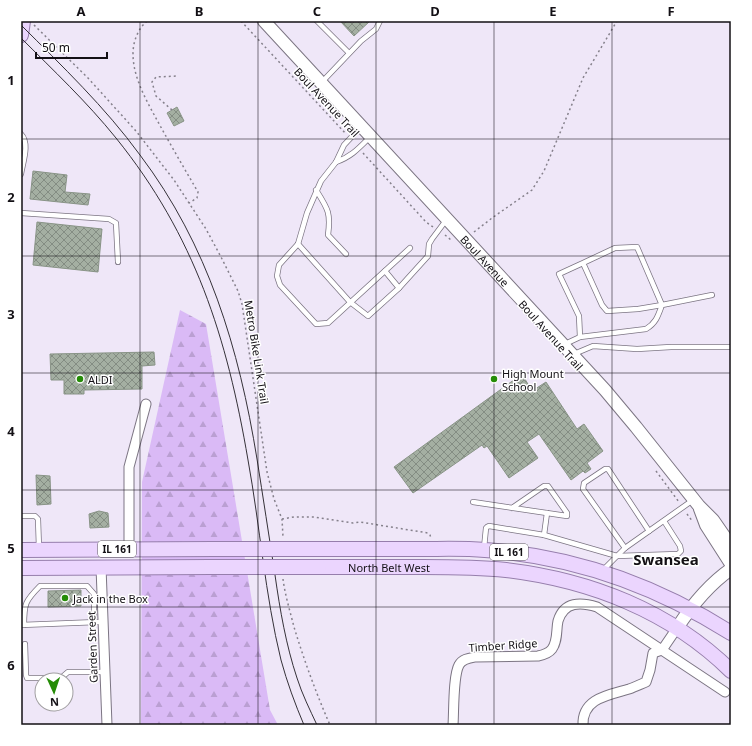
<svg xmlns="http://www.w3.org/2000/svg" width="752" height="746" viewBox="0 0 752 746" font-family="'Noto Sans',sans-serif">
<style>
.forest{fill:url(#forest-firs)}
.building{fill:url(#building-cross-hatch);stroke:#899487}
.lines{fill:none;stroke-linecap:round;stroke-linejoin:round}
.lane-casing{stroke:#7c7583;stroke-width:6}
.street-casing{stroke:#7c7583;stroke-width:11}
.secondary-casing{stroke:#7c7583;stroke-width:14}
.primary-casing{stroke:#967eac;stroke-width:16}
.path{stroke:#85808b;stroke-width:1.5;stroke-dasharray:2 3;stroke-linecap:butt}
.lane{stroke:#fff;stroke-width:4.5}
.street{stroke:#fff;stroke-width:9}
.secondary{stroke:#fff;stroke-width:12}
.primary{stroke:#ebd5fe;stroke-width:14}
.tram{stroke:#353138;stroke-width:1}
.primary-bridge-casing{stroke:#967eac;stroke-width:16;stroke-linecap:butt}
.primary-bridge{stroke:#ebd5fe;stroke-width:14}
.grid{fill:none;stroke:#131015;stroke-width:1;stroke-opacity:0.55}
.poi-dot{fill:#258c07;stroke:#fff;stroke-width:1.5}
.labels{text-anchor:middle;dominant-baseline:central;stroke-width:3;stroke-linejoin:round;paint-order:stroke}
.shield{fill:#fff;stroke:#5a585b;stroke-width:1}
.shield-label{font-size:10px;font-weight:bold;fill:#131015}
.street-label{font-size:11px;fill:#131015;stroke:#fff}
.poi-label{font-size:11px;fill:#131015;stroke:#fff;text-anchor:start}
.district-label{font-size:15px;font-weight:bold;fill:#131015;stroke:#fff}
.neatline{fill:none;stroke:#131015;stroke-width:1.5}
.grid-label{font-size:13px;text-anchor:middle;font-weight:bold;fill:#131015}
</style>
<defs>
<pattern id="forest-firs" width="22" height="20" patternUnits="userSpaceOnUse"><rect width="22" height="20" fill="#dabaf6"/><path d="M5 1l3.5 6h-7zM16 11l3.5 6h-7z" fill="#ba9fd2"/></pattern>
<pattern id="building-cross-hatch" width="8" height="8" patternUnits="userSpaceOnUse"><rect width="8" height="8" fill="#a4afa2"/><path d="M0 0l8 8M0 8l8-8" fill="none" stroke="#848d83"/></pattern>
</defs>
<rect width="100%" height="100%" fill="#efe7f8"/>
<path class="forest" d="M180,310l26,14 64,386 8,15h-137l1,-243z"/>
<g class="building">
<path d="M340,21h30l-16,15z"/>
<path d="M177,107l7,14 -10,5 -7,-13z"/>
<path d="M33,171l34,4 -2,17 25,2 -2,11 -58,-6z"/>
<path d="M37,222l65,7 -4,43 -65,-7z"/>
<path d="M154,352l1,13 -13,1v23l-58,1v4h-20v-14h-13l-1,-26z"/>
<path d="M522,374l10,17 14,-9 31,47 7,-5 19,27 -16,12 4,6 -6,4 -2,-2 -12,9 -32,-46 -12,8 11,16 -29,20 -22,-32 -3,2 -2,-3 -69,48 -19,-26z"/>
<path d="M36,475l14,1 1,28 -14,1z"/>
<path d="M99,511l9,2 1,14 -19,1 -1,-14z"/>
<path d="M81,590v16l-33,1v-16z"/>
</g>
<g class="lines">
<g class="lane-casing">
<g id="lane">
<path d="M317,21l32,32"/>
<path d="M321,83l40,-42 15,-12 4,-8"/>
<path d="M361,127l-17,18 -8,17c15,-5 23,-14 34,-25"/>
<path d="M21,134c9,9 2,28 0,40"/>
<path d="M336,162l-15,19 -14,32 -9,31 -19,21 -2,11 3,9 36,39 12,-1 82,-75"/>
<path d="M316,190c12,19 15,23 12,45l18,19"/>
<path d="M21,213l88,6 7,4 2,39"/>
<path d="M298,244l52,58 18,14 31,-28 29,-32 1,-12 3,-5 15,-20"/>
<path d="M385,271l14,17"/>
<path d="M580,337l-1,-21 -20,-42 24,-11 19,42 5,6 31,-2 24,-4 -25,-58 -22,1 -32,15"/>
<path d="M565,344l15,-7 66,-8c10,-6 12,-13 16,-24l50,-10"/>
<path d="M574,354l19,-8 44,3 34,-2h60"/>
<path d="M473,502l94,14v-3l-19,-27h-4l-32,22"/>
<path d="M21,516h14l3,3 1,29"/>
<path d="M544,535l3,-22"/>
<path d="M484,548l2,-20 1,-1 2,-1 55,9 73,21 61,-2 3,-3 -1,-5 -16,-25"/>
<path d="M625,548l-42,-59 1,-6 21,-14h3l41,62"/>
<path d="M603,570l22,-22 68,-48"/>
<path d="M21,625l77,-3"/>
<path d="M24,625c0,-21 1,-24 16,-39h47l7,8v28"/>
<path d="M25,644l1,31 1,3h34l7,-6h37"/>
</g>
</g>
<g class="street-casing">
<g id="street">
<path d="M129,549v-82l17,-63"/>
<path d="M101,567l6,158"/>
<path d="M662,650l15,-22"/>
<path d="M453,725c1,-14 0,-49 6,-60 3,-6 10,-7 16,-8l63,-1c5,-1 11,-3 14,-7 6,-8 4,-19 6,-28 6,-20 23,-19 39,-14l128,85"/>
<path d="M583,725c-1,-27 26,-30 46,-36 6,-2 12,-5 17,-7l4,-12 3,-17 9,-3"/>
</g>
</g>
<g class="secondary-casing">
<g id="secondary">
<path id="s1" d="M264,21l341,369 31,37 63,79 14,14 18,26"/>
<path d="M700,509l6,16 25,39"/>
<path d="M677,628c15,-23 31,-43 54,-59"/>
</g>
</g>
<g class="primary-casing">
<g id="primary">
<path d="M21,35l2,-14"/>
<path d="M318,549c35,0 69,0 103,0 21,0 42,-1 64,1 89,6 170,35 246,83"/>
<path d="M21,550l193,-1"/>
<path id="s2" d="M319,567c34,0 68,0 103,0 28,0 56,0 84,3 84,10 164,41 225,101"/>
<path d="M21,568l190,-1"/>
</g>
</g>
<g class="path">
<path d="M147,21c-9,8 -14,20 -14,33 0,23 13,46 24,66 13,24 27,48 41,72l-1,6 -8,5"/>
<path d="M241,21l105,113"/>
<path d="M34,25l54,53 48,53 38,49 32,49 15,28 17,34 4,13 25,168 7,27 8,20 1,18"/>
<path d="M172,110l-16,-14 -4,-14 4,-5 21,-1"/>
<path d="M363,153l63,69 7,5"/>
<path d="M474,232l18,-14 40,-28 12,-19 39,-93 34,-57"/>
<path d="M445,235l6,5"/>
<path d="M656,471l23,31"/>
<path d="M687,514l6,8"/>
<path d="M282,519l12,-2h20l39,6 7,-1 68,11 2,2 1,3"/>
<path d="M283,579c2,16 7,32 11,48 10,33 22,66 36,98"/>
</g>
<use href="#lane" class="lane"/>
<use href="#street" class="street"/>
<use href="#secondary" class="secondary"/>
<use href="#primary" class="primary"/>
<g class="tram">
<path d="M21,25c41,41 84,82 119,130 68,90 99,193 117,304 6,38 12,77 18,116 5,35 11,70 22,103 5,16 13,32 20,47"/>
<path d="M21,38c32,32 66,64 95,100 79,98 111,199 132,322 12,66 17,135 33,200 6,22 14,44 23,65"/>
</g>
<g class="primary-bridge-casing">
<g id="primary-bridge">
<path d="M214,549h104"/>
<path d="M211,567h108"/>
</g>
</g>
<use href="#primary-bridge" class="primary-bridge"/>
</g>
<path class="grid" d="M140,21v704M258,21v704M376,21v704M494,21v704M612,21v704M21,139h710M21,256h710M21,373h710M21,490h710M21,607h710"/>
<g class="poi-dot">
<circle cx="80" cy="379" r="4"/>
<circle cx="494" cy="379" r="4"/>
<circle cx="65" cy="598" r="4"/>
</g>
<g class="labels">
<g class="shield">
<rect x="98" y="541" width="38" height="16" rx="3"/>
<rect x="490" y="544" width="38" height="16" rx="3"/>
</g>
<g class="shield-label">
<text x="117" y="549">IL 161</text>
<text x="509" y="552">IL 161</text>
</g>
<g class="street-label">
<text transform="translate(327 102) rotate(47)">Boul Avenue Trail</text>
<text stroke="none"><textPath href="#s1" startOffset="326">Boul Avenue</textPath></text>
<text transform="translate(551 335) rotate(48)">Boul Avenue Trail</text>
<text transform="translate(257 352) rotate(81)">Metro Bike Link Trail</text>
<text stroke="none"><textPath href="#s2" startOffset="70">North Belt West</textPath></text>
<text transform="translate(503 645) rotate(-4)">Timber Ridge</text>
<text transform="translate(92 647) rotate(-92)">Garden Street</text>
</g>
<g class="poi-label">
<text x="502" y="373">High Mount<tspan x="502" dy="13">School</tspan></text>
<text x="88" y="379">ALDI</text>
<text x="73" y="598">Jack in the Box</text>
</g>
<g class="district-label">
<text x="666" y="559">Swansea</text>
</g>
</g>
<rect width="752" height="746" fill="none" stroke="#ffffff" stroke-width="44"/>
<g transform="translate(54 692) rotate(177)"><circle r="19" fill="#ffffff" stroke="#a19fa1"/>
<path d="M0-3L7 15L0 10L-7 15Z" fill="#258c07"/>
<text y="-6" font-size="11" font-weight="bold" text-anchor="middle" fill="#131015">N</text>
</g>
<path d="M36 52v6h71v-6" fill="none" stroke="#131015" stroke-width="2"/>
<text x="42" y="52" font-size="12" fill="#131015" stroke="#ffffff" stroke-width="3" paint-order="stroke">50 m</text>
<rect x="22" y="22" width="708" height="702" class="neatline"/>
<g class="grid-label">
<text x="81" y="16">A</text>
<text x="199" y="16">B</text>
<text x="317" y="16">C</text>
<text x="435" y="16">D</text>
<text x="553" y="16">E</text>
<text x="671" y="16">F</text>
<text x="11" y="85">1</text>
<text x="11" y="202">2</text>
<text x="11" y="319">3</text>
<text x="11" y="436">4</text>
<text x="11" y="553">5</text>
<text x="11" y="670">6</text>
</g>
</svg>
